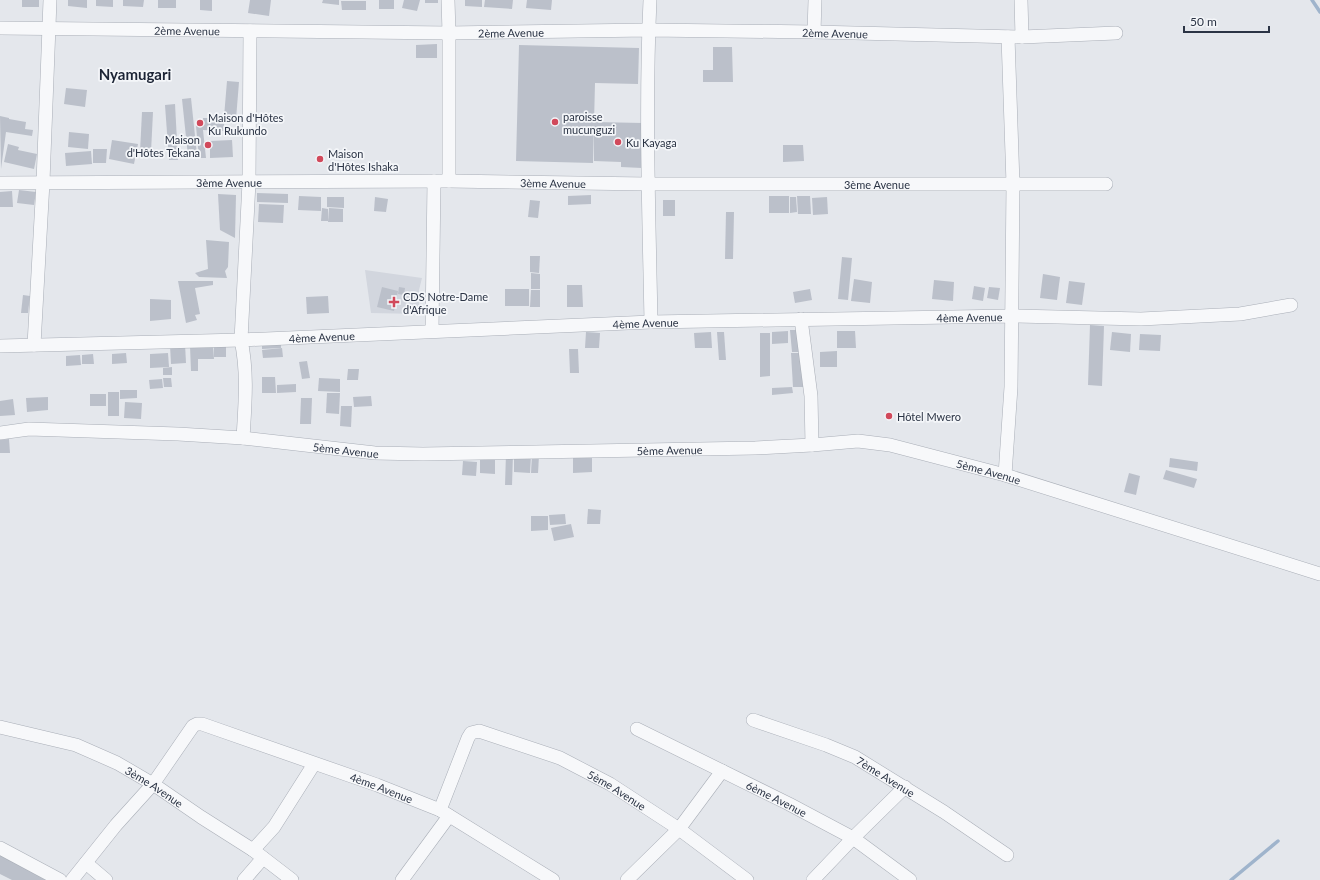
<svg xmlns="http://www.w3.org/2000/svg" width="1320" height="880" viewBox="0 0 1320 880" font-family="Lato,sans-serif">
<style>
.built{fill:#d2d6de}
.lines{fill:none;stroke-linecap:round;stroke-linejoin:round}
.stream{stroke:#9fb4cc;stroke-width:3.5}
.building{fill:#bbc0ca}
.street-casing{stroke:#a9aeb7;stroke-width:14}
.street{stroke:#f7f8fa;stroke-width:13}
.poi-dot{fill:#d1495b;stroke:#f4f6f9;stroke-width:1.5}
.labels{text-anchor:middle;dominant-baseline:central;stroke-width:3.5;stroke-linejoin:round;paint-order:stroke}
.street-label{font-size:11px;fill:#2b3445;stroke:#f4f6f9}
.poi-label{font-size:11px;fill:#2b3445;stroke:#f4f6f9;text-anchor:start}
.district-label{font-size:15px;font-weight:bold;fill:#1d2536;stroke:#f4f6f9}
</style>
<rect width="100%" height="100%" fill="#e4e7ec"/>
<path class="built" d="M365,270l57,8 -3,12v24l-48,-1z"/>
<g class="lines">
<g class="stream">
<path d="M1312,0l8,12"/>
<path d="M1231,880l47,-39"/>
</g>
</g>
<g class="building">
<rect x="22" y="0" width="17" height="7"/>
<path d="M68,0h19v8l-19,-2z"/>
<path d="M96,0h17v7l-17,-1z"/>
<path d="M123,0h21l-1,7 -20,-1z"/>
<rect x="158" y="0" width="18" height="8"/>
<path d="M200,0h12v11l-12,-1z"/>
<path d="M250,0h21l-2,16 -21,-3z"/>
<path d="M323,0h16v5l-17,-2z"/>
<rect x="379" y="0" width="15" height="9"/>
<path d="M404,0h16l-3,11 -15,-3z"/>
<rect x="425" y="0" width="13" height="3"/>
<path d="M465,0h17v7l-17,-1z"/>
<path d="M485,0h28l-1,9 -28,-2z"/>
<path d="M527,0h25l-1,10 -25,-2z"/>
<path d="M341,1h25v9h-24z"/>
<path d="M437,44v14h-21v-13z"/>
<path d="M519,45l120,3 -1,36 -43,-1 -2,80 -77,-2z"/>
<path d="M713,47h19l1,35h-30v-12h10z"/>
<path d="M227,81l12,1 -3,37 -12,-2z"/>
<path d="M66,88l21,2 -2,17 -21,-3z"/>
<path d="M191,98l6,57 -9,1 -6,-57z"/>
<path d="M175,104l3,56h-9l-4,-55z"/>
<path d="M142,112h11l-2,40h-11z"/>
<path d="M0,116l9,2v1l17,3 -1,7 8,1 -1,6 -26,-4 -5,37z"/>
<path d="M203,118h20l2,13 -22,-1 3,28h-7l-3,-32 7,-1z"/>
<path d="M594,122l49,1 -1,45 -21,-1v-5l-27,-1z"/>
<path d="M69,132l20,2 -1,15 -20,-2z"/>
<path d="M112,140l26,4 -4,20 -25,-5z"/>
<path d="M232,140l1,17 -23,1v-17z"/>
<path d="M8,144l11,3 -1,3 19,4 -3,15 -30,-7z"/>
<path d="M783,145h20l1,16 -21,1z"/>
<path d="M93,149h14l-1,14h-13z"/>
<path d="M91,151l1,13 -26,2 -1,-13z"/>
<path d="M19,190l17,2 -2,13 -17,-2z"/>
<path d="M12,191l1,16h-13v-15z"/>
<path d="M257,193l31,1v9l-31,-1z"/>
<path d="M218,194l18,1 -1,43 -15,-8z"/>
<path d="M591,195v9l-23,1v-9z"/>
<path d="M299,196l22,1v14l-23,-1z"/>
<rect x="769" y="196" width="20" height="17"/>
<path d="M797,196h13l1,18h-13z"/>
<path d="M327,197h17v11l-17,-1z"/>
<path d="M375,197l13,2 -2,13 -12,-1z"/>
<path d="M790,197h6l1,15 -7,1z"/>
<path d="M827,197l1,17 -15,1 -1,-17z"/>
<path d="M530,200l10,1 -2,17 -10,-1z"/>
<rect x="663" y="200" width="12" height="16"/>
<path d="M259,204l25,1 -1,18 -25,-1z"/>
<path d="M322,208l6,1v12h-7z"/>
<path d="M329,208l14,1v13h-15z"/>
<path d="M726,212h8l-1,47h-8z"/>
<path d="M206,240l23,2 -1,25 -3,4 2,7 -28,-1 -4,-4 13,-4z"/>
<path d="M530,256h10l-1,17 -9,-1z"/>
<path d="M842,257l10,1 -4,42 -10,-1z"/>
<path d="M531,273l9,1v15h-9z"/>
<path d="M1043,274l17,3 -3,23 -17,-2z"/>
<path d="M854,279l18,3 -2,21 -19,-2z"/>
<path d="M934,280l20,2 -1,19 -21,-2z"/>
<path d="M178,281h35v4l-18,3 5,26 -5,1 2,5 -11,3z"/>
<path d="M1069,281l16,2 -3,22 -16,-2z"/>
<path d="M567,285h15l1,22h-16z"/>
<path d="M974,286l11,2 -2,13 -11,-2z"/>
<path d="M382,287l16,4 -4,20 -17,-4z"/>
<path d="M399,287l6,1 -1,7 -6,-1z"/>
<path d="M989,287l11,1 -2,12 -11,-2z"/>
<rect x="505" y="289" width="24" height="17"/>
<path d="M810,289l2,11 -17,3 -2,-11z"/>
<path d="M531,290h9v17h-10z"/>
<path d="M23,295l7,1 -2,17h-7z"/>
<path d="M328,296l1,17 -22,1 -1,-17z"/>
<path d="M150,299l21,1v19l-21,2z"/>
<path d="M1090,325l14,1 -2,60 -14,-1z"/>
<path d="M790,330h9l1,22h-8z"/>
<path d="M788,331v12l-16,1v-12z"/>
<path d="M837,331h18l1,17h-19z"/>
<path d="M586,332l14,1 -1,15h-14z"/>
<path d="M711,332l1,16h-17l-1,-15z"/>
<path d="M717,332h7l2,28h-7z"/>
<path d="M1112,332l19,2 -1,18 -20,-2z"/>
<path d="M760,333h10v43l-10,1z"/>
<path d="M1140,334l21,1 -1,16 -21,-1z"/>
<path d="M281,342v6l-19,1v-6z"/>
<path d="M185,344l1,19 -15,1 -1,-19z"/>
<path d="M226,344v13h-12v-12z"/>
<path d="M213,345l1,14h-16v12h-7l-1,-25z"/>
<path d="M282,348l1,9 -20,1 -1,-8z"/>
<path d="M569,349h9l1,24h-9z"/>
<path d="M837,351v16h-17v-15z"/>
<path d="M126,353l1,10 -15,1v-10z"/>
<path d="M168,353l1,14 -19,1v-14z"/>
<path d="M791,353h10l2,34h-10z"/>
<path d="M93,354l1,10h-12v-9z"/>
<path d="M80,355l1,10 -15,1v-10z"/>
<path d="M307,361l3,17 -8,1 -3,-17z"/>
<path d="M172,367v8h-9v-7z"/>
<path d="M348,369h11l-1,11h-11z"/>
<path d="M262,377h13l1,16h-14z"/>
<path d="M163,378h8l1,9h-8z"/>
<path d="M319,378l21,1v13l-22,-1z"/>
<path d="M162,379l1,9 -13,1 -1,-9z"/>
<path d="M296,384v8l-19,1v-8z"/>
<path d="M792,387l1,6 -21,2v-7z"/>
<path d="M120,390h17v8l-17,1z"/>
<rect x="108" y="392" width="11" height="24"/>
<path d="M327,393h13l-1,21 -13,-1z"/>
<rect x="90" y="394" width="16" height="12"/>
<path d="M371,396l1,10 -18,1 -1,-10z"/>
<path d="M48,397v13l-21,2 -1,-14z"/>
<path d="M301,398h11l-1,26h-11z"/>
<path d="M13,399l2,16 -15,1v-15z"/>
<path d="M125,402l17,1 -1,16 -17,-1z"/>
<path d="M341,406h11l-1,21 -11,-1z"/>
<path d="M9,439l1,14h-10v-13z"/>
<path d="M506,454h7l-1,31h-7z"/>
<path d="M514,455h17l-1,18 -16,-1z"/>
<path d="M532,455l7,1 -1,17h-7z"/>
<path d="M573,458h19v14l-19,1z"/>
<path d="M1170,458l28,4 -1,9 -28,-4z"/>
<path d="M480,459l15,1v14l-15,-1z"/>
<path d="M463,461l14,1 -1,14 -14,-1z"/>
<path d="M1166,470l31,9 -3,9 -31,-9z"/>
<path d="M1129,473l11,3 -4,19 -12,-3z"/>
<path d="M588,509l13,1 -1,14h-13z"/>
<path d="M565,514l1,10 -16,1 -1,-10z"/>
<path d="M531,516h17v14l-17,1z"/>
<path d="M571,524l3,13 -20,4 -3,-13z"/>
<path d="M0,854l49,26h-37l-12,-6z"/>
</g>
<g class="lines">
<g class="street-casing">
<g id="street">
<path d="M448,0l1,33v148"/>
<path d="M650,0c-5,107 -1,215 1,322"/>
<path d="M1021,0l1,37"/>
<path id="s1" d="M0,28l449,5 200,-3 165,2 208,5 94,-4"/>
<path d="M814,32l1,-32"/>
<path id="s2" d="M0,183l449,-2 199,3h458"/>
<path d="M801,319l10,77 1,49"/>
<path d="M432,331l2,-150"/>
<path d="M34,345l9,-163 7,-182"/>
<path id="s3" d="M0,346l241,-6 410,-18 360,-6 130,3 99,-5 51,-9"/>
<path id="s4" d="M0,433l29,-4 149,5 65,4 132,15 48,1 332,-6 57,-3 46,-4 32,4 115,30 315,99"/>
<path d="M243,438c2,-33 5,-65 -2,-98l8,-158 1,-151"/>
<path d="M1005,475l6,-88 2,-203 -5,-147"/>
<path id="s5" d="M753,720l73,25 29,12 89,55 63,43"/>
<path id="s6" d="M0,727l76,18 41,18 36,21 48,33 52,33 39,30"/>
<path id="s7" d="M637,729l152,75 64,34 57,42"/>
<path id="s8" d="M440,810l28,-72 3,-5 8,-2 81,27 50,26 69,45 68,51"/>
<path d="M0,848l60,32"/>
<path d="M253,850l21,-23 40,-63"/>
<path d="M86,863l20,17"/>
<path id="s9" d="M72,880l44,-55 37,-41 40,-58 4,-2h5l175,61 63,25 113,70"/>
<path d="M244,880l19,-22"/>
<path d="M402,880l47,-64"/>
<path d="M627,880l52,-51 43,-58"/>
<path d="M813,880l40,-42 52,-51"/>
</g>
</g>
<use href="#street" class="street"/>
</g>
<g class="poi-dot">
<circle cx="555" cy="122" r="4"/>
<circle cx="200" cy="123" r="4"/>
<circle cx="618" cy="142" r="4"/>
<circle cx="208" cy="145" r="4"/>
<circle cx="320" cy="159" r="4"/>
<path d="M392 296h4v4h4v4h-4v4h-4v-4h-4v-4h4z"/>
<circle cx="889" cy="416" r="4"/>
</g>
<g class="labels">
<g class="street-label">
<text stroke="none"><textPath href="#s1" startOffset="187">2ème Avenue</textPath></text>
<text stroke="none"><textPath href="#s1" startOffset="511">2ème Avenue</textPath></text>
<text stroke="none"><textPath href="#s1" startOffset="835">2ème Avenue</textPath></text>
<text stroke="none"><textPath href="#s2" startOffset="229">3ème Avenue</textPath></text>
<text stroke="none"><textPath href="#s2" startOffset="553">3ème Avenue</textPath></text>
<text stroke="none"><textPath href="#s2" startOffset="877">3ème Avenue</textPath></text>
<text stroke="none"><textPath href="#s3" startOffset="970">4ème Avenue</textPath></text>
<text stroke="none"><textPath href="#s3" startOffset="646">4ème Avenue</textPath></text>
<text stroke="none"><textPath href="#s3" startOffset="322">4ème Avenue</textPath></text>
<text stroke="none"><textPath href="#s4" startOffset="347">5ème Avenue</textPath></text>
<text stroke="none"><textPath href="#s4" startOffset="671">5ème Avenue</textPath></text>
<text stroke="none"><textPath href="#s4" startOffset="994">5ème Avenue</textPath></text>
<text stroke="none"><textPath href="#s5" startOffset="145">7ème Avenue</textPath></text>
<text stroke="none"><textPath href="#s6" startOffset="167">3ème Avenue</textPath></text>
<text stroke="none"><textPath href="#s9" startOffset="396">4ème Avenue</textPath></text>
<text stroke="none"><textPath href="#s8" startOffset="242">5ème Avenue</textPath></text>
<text stroke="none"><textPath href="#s7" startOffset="156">6ème Avenue</textPath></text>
</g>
<g class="poi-label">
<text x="563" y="116">paroisse<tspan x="563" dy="13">mucunguzi</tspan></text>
<text x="208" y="117">Maison d'Hôtes<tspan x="208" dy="13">Ku Rukundo</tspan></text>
<text x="200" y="139" text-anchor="end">Maison<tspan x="200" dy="13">d'Hôtes Tekana</tspan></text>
<text x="626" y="142">Ku Kayaga</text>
<text x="328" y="153">Maison<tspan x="328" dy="13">d'Hôtes Ishaka</tspan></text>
<text x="403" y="296">CDS Notre-Dame<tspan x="403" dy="13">d'Afrique</tspan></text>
<text x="897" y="416">Hôtel Mwero</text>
</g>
<g class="district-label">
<text x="135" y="74">Nyamugari</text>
</g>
</g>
<path d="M1184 26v6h85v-6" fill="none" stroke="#2b3445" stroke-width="2"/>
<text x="1190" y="26" font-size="12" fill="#2b3445" stroke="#f4f6f9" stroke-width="3" paint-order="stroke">50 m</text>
</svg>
